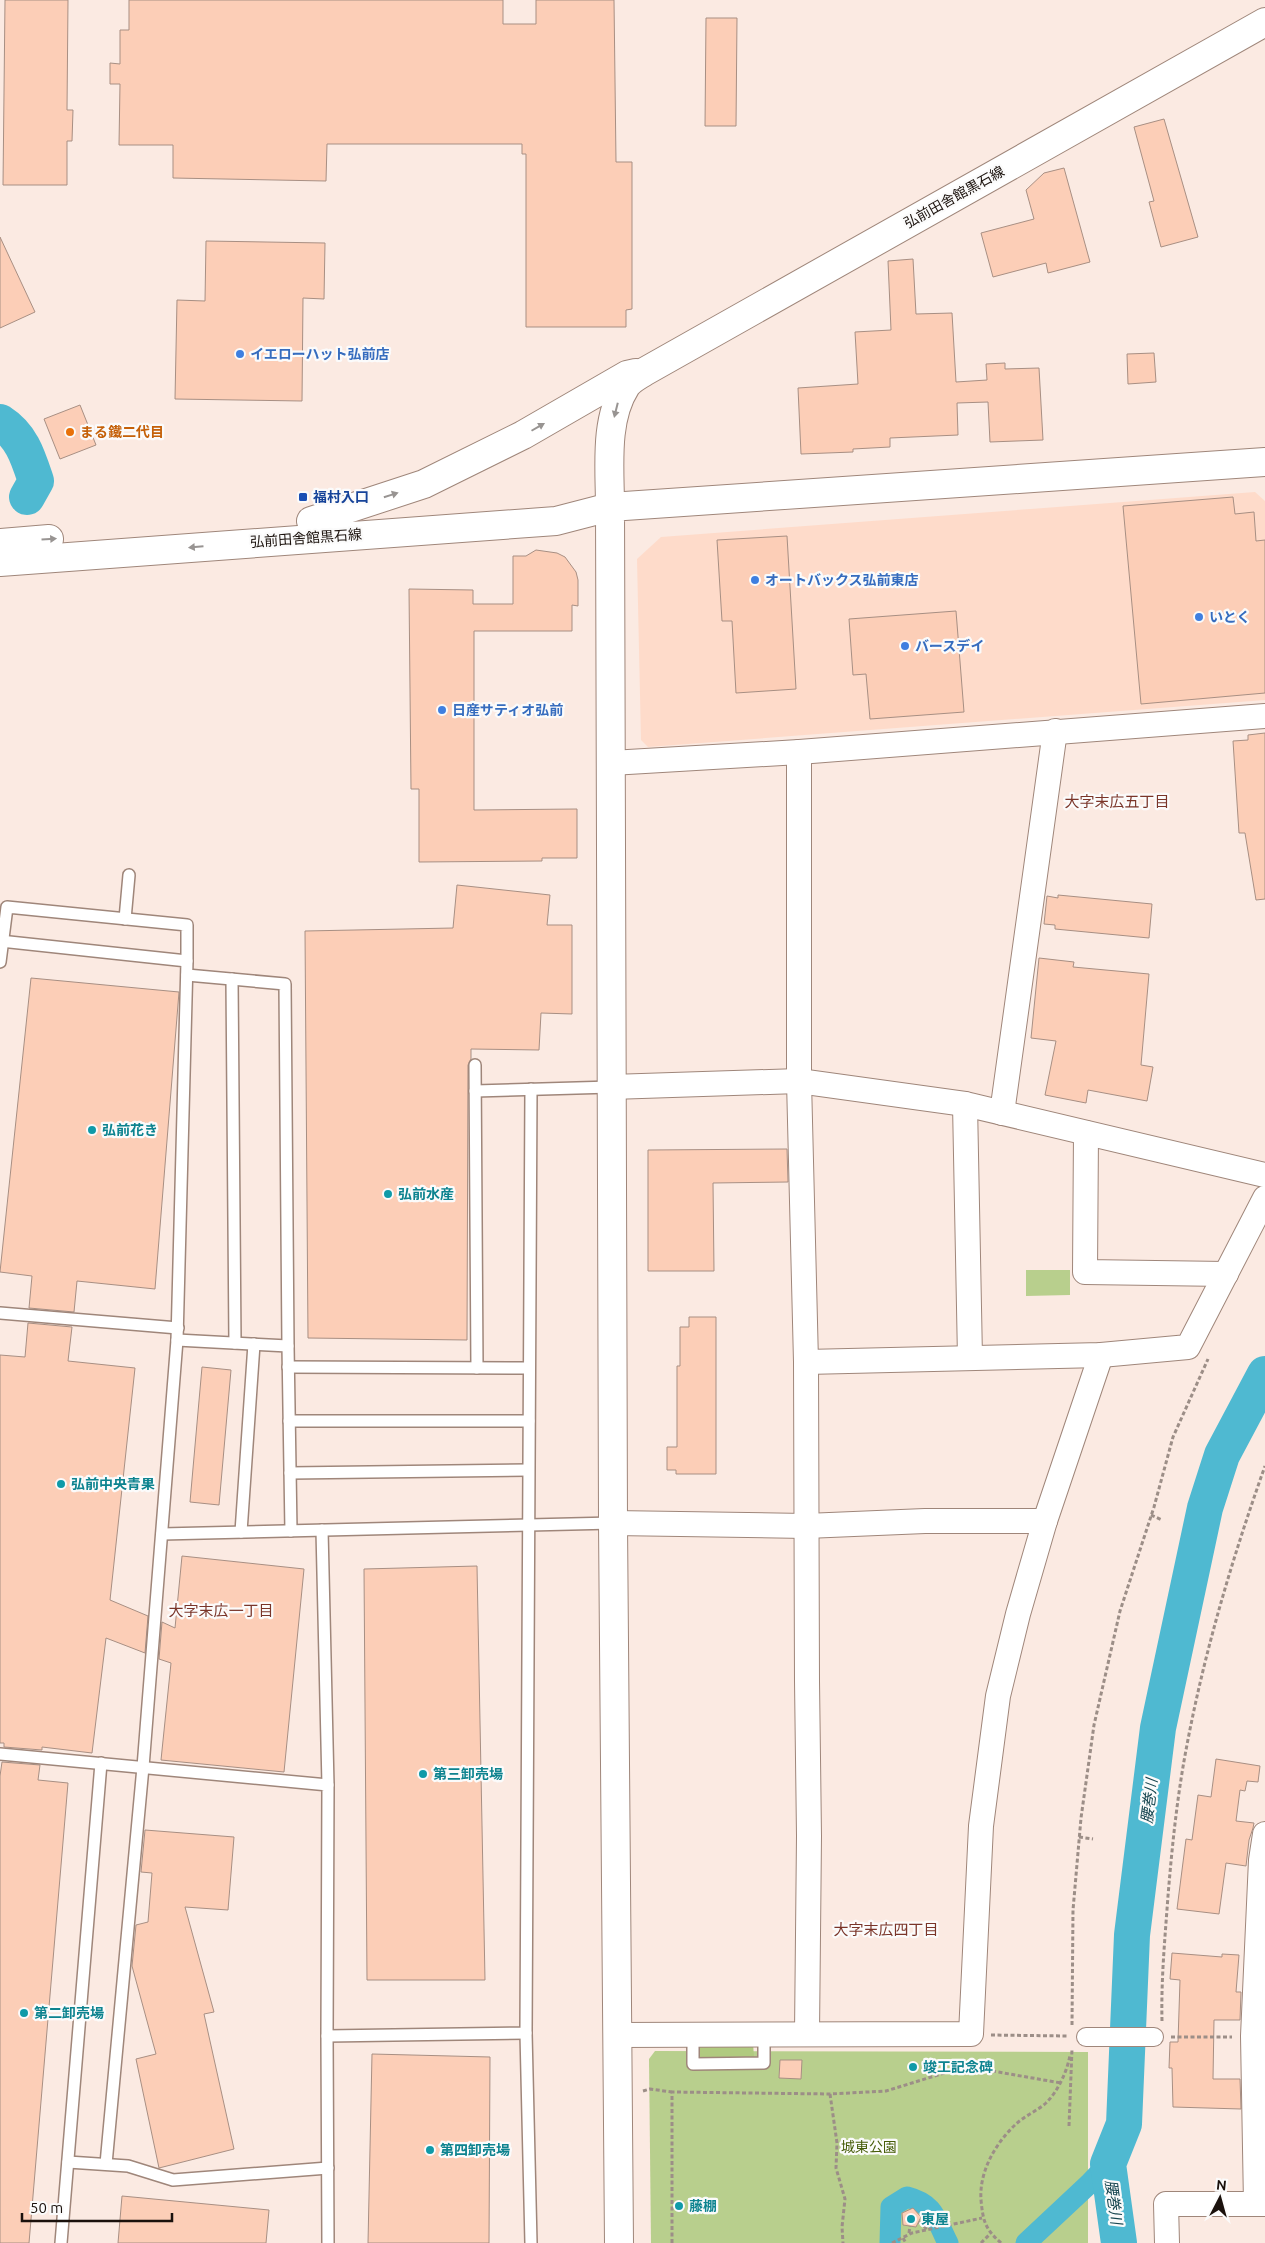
<svg xmlns="http://www.w3.org/2000/svg" width="1265" height="2243" viewBox="0 0 1265 2243" font-family="Ubuntu,'Noto Sans JP',sans-serif">
<style>
.built{fill:#fedbca}
.green{fill:#b8cf8d}
.forest{fill:#b0ca7f}
.lines{fill:none;stroke-linecap:round;stroke-linejoin:round}
.canal{stroke:#4fb9d1;stroke-width:21}
.river{stroke:#4fb9d1;stroke-width:36}
.building{fill:#fcceb7;stroke:#a88f83}
.service-casing{stroke:#9f867a;stroke-width:14}
.pedestrian-casing{stroke:#9f867a;stroke-width:20}
.minor-casing{stroke:#9f867a;stroke-width:26}
.tertiary-casing{stroke:#9f867a;stroke-width:30}
.secondary-casing{stroke:#9f867a;stroke-width:30}
.path{stroke:#9c8e87;stroke-width:3;stroke-dasharray:4 2.5;stroke-linecap:butt}
.service{stroke:#fff;stroke-width:11}
.pedestrian{stroke:#fff;stroke-width:18}
.minor{stroke:#fff;stroke-width:24}
.tertiary{stroke:#fff;stroke-width:28}
.secondary{stroke:#fff;stroke-width:28}
.oneway{fill:#989492}
.shop-dot{fill:#3f7fe0;stroke:#fbfbfb;stroke-width:2}
.food-dot{fill:#e8710a;stroke:#fbfbfb;stroke-width:2}
.transit-dot{fill:#1a4fb4;stroke:#fbfbfb;stroke-width:2}
.culture-dot{fill:#0f9aa8;stroke:#fbfbfb;stroke-width:2}
.labels{text-anchor:middle;dominant-baseline:central;stroke-width:4.5;stroke-linejoin:round;paint-order:stroke}
.street-label{font-size:14px;fill:#1a110c;stroke:#fbfbfb}
.shop-label{font-size:14px;font-weight:bold;fill:#366cbe;stroke:#fbfbfb;text-anchor:start}
.food-label{font-size:14px;font-weight:bold;fill:#c56008;stroke:#fbfbfb;text-anchor:start}
.transit-label{font-size:14px;font-weight:bold;fill:#164399;stroke:#fbfbfb;text-anchor:start}
.culture-label{font-size:14px;font-weight:bold;fill:#0d838f;stroke:#fbfbfb;text-anchor:start}
.park-label{font-size:14px;fill:#485e0a;stroke:#fbfbfb}
.neighbourhood-label{font-size:15px;fill:#7a3529;stroke:#fbfbfb}
.water-label{font-size:15px;font-style:italic;fill:#174650;stroke:#fbfbfb}
</style>
<rect width="100%" height="100%" fill="#fbeae2"/>
<path class="built" d="M1255,492l10,9v199l-617,47 -7,-7 -4,-181 24,-22z"/>
<g class="green">
<path d="M1026,1270h44v25l-44,1z"/>
<path d="M655,2051l433,1v191h-437l-2,-184z"/>
</g>
<path class="forest" d="M753,2043l1,14h-56v-13z"/>
<g class="lines">
<g class="canal">
<path d="M890,2243l1,-36 16,-10c28,7 29,23 41,46"/>
<path d="M1026,2243l63,-59 19,-20"/>
</g>
<g class="river">
<path d="M0,422c22,14 28,35 36,59l-9,16"/>
<path d="M1119,2243l-11,-79 16,-40 8,-189 26,-207 47,-220 17,-53 43,-81"/>
</g>
</g>
<g class="building">
<path d="M5,0h63l-1,110h6l-1,31h-5v44h-64z"/>
<path d="M129,0h374v24h33v-24h78l2,162h16v147l-6,1v17h-100v-173h-4v-10h-195l-1,37 -153,-3v-33h-54l1,-61h-10v-21l10,1v-34h9z"/>
<path d="M706,18h31l-1,108h-31z"/>
<path d="M1164,119l34,118 -37,10 -12,-45 5,-1 -20,-74z"/>
<path d="M1064,168l26,94 -42,11 -2,-10 -53,14 -12,-44 53,-14 -8,-29 18,-17z"/>
<path d="M0,237l35,75 -35,16z"/>
<path d="M206,241l119,2 -1,56 -21,-1 -1,103 -127,-2 2,-99 28,1z"/>
<path d="M913,259l3,55 36,-1 4,69 31,-2 -1,-16 19,-1v6l34,-1 4,72 -53,2 -2,-40 -31,1 1,32 -68,3v9l-37,2v3l-52,2 -3,-66 60,-4 -3,-52 36,-2 -3,-69z"/>
<path d="M1154,353l2,29 -28,2 -1,-30z"/>
<path d="M80,405l16,40 -36,14 -16,-40z"/>
<path d="M1233,497l2,17 19,-2 2,29 9,-1v153l-124,11 -18,-198z"/>
<path d="M787,536l9,153 -60,4 -4,-72h-10l-5,-81z"/>
<path d="M536,550l21,3 8,4 11,15 2,8v26l-6,-1v26h-98v179l103,-1v49h-35v3l-123,1v-73h-8l-2,-200 64,1v14h40v-48h13z"/>
<path d="M956,611l8,101 -94,7 -4,-45 -13,1 -4,-56z"/>
<path d="M1265,733v166l-9,1 -11,-67h-6l-6,-92 15,-1v-5z"/>
<path d="M457,885l93,10 -3,30h25v89l-31,-1 -2,37 -68,-1v10l-3,6 -1,275 -159,-2 -3,-407 148,-3z"/>
<path d="M1058,895l94,9 -3,34 -94,-9v-4l-11,-1 3,-28 11,2z"/>
<path d="M1039,958l35,4 -1,5 76,7 -8,91 12,2 -6,34 -59,-11 -2,13 -41,-8 11,-54 -25,-3z"/>
<path d="M31,978l148,14 -24,297 -78,-8 -3,31 -45,-4 3,-32 -32,-4z"/>
<path d="M787,1149l1,33 -75,1 1,88h-66v-121z"/>
<path d="M689,1317h27v157h-40v-4h-9v-23h10v-81h3v-39h9z"/>
<path d="M28,1323l44,4 -4,34 67,7 -25,232 38,16 -3,37 -39,-15 -14,115 -50,-6v3l-38,-3v-4h-4v-388l25,2z"/>
<path d="M202,1367l29,3 -12,135 -29,-3z"/>
<path d="M182,1556l122,13 -20,203 -123,-12 10,-97 -12,-4 3,-37 13,6z"/>
<path d="M477,1566l8,414h-118l-3,-411z"/>
<path d="M1216,1759l44,7 -2,16 -11,-1 -2,10 -5,-1 -4,31 18,2 -1,5 -4,12 -3,26 -20,-3 -7,51 -42,-5 9,-70 6,1 6,-45 13,2z"/>
<path d="M2,1762l38,3 -2,15 30,3 -39,460h-29v-467z"/>
<path d="M145,1830l89,7 -6,73 -43,-3 29,105 -10,2 30,135 -75,19 -23,-109 20,-5 -24,-88 4,-41 12,-3 4,-49 -11,-1z"/>
<path d="M1172,1953l50,4v-3l17,1 -3,37h5l-1,28h-26l-1,59h27l1,30 -68,-2 -1,-39h-3l1,-26h8l2,-62 -10,-1z"/>
<path d="M372,2054l118,3 -1,186h-121z"/>
<path d="M780,2060h22l-1,19 -22,-1z"/>
<path d="M122,2196l147,14 -3,33h-148z"/>
<path d="M913,2208l8,9 -5,10 -13,-2 -1,-12z"/>
</g>
<g class="lines">
<g class="service-casing">
<g id="service">
<path d="M125,919l4,-44"/>
<path d="M0,941l187,20 -10,379 -34,427 -37,397"/>
<path d="M0,962l7,-55 180,18v36"/>
<path d="M187,975l98,9 3,362"/>
<path d="M232,979l3,364"/>
<path d="M475,1065l2,303"/>
<path d="M475,1091l136,-4"/>
<path d="M0,1313l178,15"/>
<path d="M177,1340l111,6 3,185"/>
<path d="M288,1367l241,1"/>
<path d="M289,1421h240"/>
<path d="M290,1473l238,-3"/>
<path d="M322,1530l6,255"/>
<path d="M241,1532l13,-188"/>
<path d="M162,1534l451,-11"/>
<path d="M0,1754l328,31 -1,251 199,-3 5,-944"/>
<path d="M526,2033l5,210"/>
<path d="M693,2034v30l71,-1v-29"/>
<path d="M327,2036l1,207"/>
<path d="M68,2162l60,4 45,14 155,-12"/>
<path d="M61,2243l40,-480"/>
</g>
</g>
<g class="pedestrian-casing">
<path id="pedestrian" d="M1086,2037h68"/>
</g>
<g class="minor-casing">
<g id="minor">
<path d="M799,752v329l7,281 1,319 2,155 -2,197"/>
<path d="M611,763l188,-11 466,-36"/>
<path d="M611,1087l188,-6 166,23 300,71"/>
<path d="M965,1104l5,254"/>
<path d="M1002,1113l53,-382"/>
<path d="M1086,1133l-1,139 141,2"/>
<path d="M806,1362l295,-7 87,-8 77,-149"/>
<path d="M613,1523l193,3 119,-5h120"/>
<path d="M617,2035l354,-1 10,-208 17,-130 20,-82 27,-93 56,-166"/>
<path d="M1256,2204l-3,-168 8,-176 4,-26"/>
<path d="M1167,2243l-1,-39h99"/>
</g>
</g>
<g class="tertiary-casing">
<path id="tertiary" d="M619,2243l-6,-720 -3,-1016 655,-45"/>
</g>
<g class="secondary-casing">
<g id="secondary">
<path d="M610,507c0,-38 -6,-87 16,-121 4,-6 12,-10 18,-14l621,-350"/>
<path d="M311,521l113,-37 99,-49 104,-60 9,-2"/>
<path d="M0,543l49,-4"/>
<path d="M0,562l556,-41 54,-14"/>
</g>
</g>
<g class="path">
<path d="M1151,1515l11,5"/>
<path d="M1079,1837l14,2"/>
<path d="M1162,2021c-1,-42 3,-83 6,-125 4,-49 9,-98 18,-146 18,-97 46,-191 79,-284"/>
<path d="M1072,2025l1,-115 8,-92 13,-93 26,-114 34,-104 19,-70 35,-78"/>
<path d="M991,2035l77,1"/>
<path d="M1171,2037h61"/>
<path d="M643,2091l7,-2 22,3"/>
<path d="M830,2094l7,49 -1,25 9,31 -3,28 1,16"/>
<path d="M1069,2126l3,-77"/>
<path d="M919,2222l8,7"/>
<path d="M909,2233l1,-7"/>
<path d="M903,2238l3,5"/>
<path d="M672,2243v-151l158,2 56,-3 68,-21 27,-1 80,14"/>
<path d="M892,2243l20,-10 70,-15"/>
<path d="M981,2243l9,-9"/>
<path d="M1001,2243c-16,-14 -18,-22 -20,-43 -2,-28 14,-56 34,-75 9,-9 22,-14 31,-22 12,-12 21,-31 24,-48"/>
</g>
<use href="#service" class="service"/>
<use href="#pedestrian" class="pedestrian"/>
<use href="#minor" class="minor"/>
<use href="#tertiary" class="tertiary"/>
<use href="#secondary" class="secondary"/>
</g>
<defs><path id="oneway-solid" d="M-6-.8H1V-3.2L6.5 0L1 3.2V.8H-6Z" transform="scale(1.25)"/></defs>
<g class="oneway">
<use href="#oneway-solid" transform="translate(616 410) rotate(104)"/>
<use href="#oneway-solid" transform="translate(538 427) rotate(-30)"/>
<use href="#oneway-solid" transform="translate(391 495) rotate(-18)"/>
<use href="#oneway-solid" transform="translate(49 539) rotate(-4)"/>
<use href="#oneway-solid" transform="translate(196 547) rotate(175)"/>
</g>
<g class="shop-dot">
<circle cx="240" cy="354" r="5"/>
<circle cx="755" cy="580" r="5"/>
<circle cx="1199" cy="617" r="5"/>
<circle cx="905" cy="646" r="5"/>
<circle cx="442" cy="710" r="5"/>
</g>
<circle class="food-dot" cx="70" cy="432" r="5"/>
<rect class="transit-dot" x="298" y="492" width="10" height="10" rx="2.5"/>
<g class="culture-dot">
<circle cx="92" cy="1130" r="5"/>
<circle cx="388" cy="1194" r="5"/>
<circle cx="61" cy="1484" r="5"/>
<circle cx="423" cy="1774" r="5"/>
<circle cx="24" cy="2013" r="5"/>
<circle cx="913" cy="2067" r="5"/>
<circle cx="430" cy="2150" r="5"/>
<circle cx="679" cy="2206" r="5"/>
<circle cx="911" cy="2219" r="5"/>
</g>
<g class="labels">
<g class="street-label">
<text transform="translate(954 197) rotate(-29)">弘前田舎館黒石線</text>
<text transform="translate(306 538) rotate(-4)">弘前田舎館黒石線</text>
</g>
<g class="shop-label">
<text x="250" y="354">イエローハット弘前店</text>
<text x="765" y="580">オートバックス弘前東店</text>
<text x="1209" y="617">いとく</text>
<text x="915" y="646">バースデイ</text>
<text x="452" y="710">日産サティオ弘前</text>
</g>
<g class="food-label">
<text x="80" y="432">まる鐵二代目</text>
</g>
<g class="transit-label">
<text x="313" y="497">福村入口</text>
</g>
<g class="culture-label">
<text x="102" y="1130">弘前花き</text>
<text x="398" y="1194">弘前水産</text>
<text x="71" y="1484">弘前中央青果</text>
<text x="433" y="1774">第三卸売場</text>
<text x="34" y="2013">第二卸売場</text>
<text x="923" y="2067">竣工記念碑</text>
<text x="440" y="2150">第四卸売場</text>
<text x="689" y="2206">藤棚</text>
<text x="921" y="2219">東屋</text>
</g>
<g class="park-label">
<text x="869" y="2147">城東公園</text>
</g>
<g class="neighbourhood-label">
<text x="1117" y="801">大字末広五丁目</text>
<text x="221" y="1610">大字末広一丁目</text>
<text x="886" y="1929">大字末広四丁目</text>
</g>
<g class="water-label">
<text transform="translate(1149 1801) rotate(-83)">腰巻川</text>
<text transform="translate(1114 2202) rotate(82)">腰巻川</text>
</g>
</g>
<g transform="translate(1220 2198) rotate(6)" stroke="#fbfbfb" stroke-width="4" paint-order="stroke">
<path d="M0-4L9 19L0 12L-9 19Z" fill="#1a110c"/>
<text y="-8" font-size="14" font-weight="bold" text-anchor="middle" fill="#1a110c">N</text>
</g>
<path d="M22 2213v8h150v-8" fill="none" stroke="#1a110c" stroke-width="2.5"/>
<text x="30" y="2213" font-size="15" fill="#1a110c" stroke="#fbfbfb" stroke-width="4" paint-order="stroke">50 m</text>
</svg>
